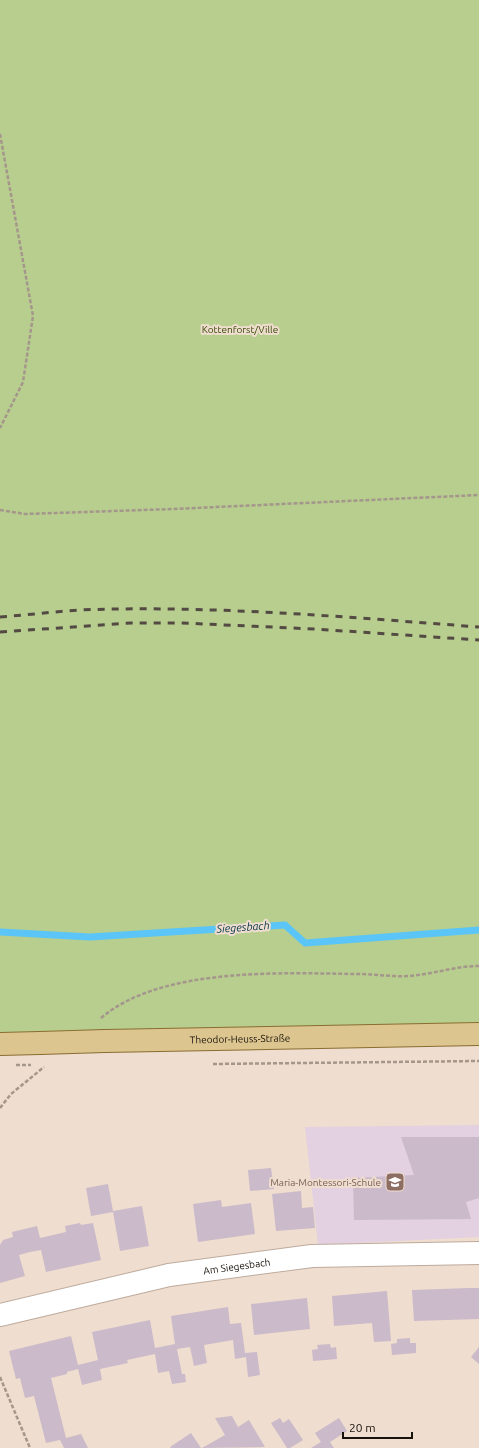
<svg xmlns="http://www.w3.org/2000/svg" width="479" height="1448" viewBox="0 0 479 1448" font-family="Ubuntu,sans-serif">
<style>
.education{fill:#e3d0e0}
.green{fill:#b8ce8f}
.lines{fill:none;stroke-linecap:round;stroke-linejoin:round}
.stream{stroke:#5ac5f6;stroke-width:7}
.building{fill:#cbbac9}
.minor-casing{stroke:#bdab9e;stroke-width:24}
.major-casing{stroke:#896d31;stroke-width:24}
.path{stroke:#a4968b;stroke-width:2.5;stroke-dasharray:4 2;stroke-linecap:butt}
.minor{stroke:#fff;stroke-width:22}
.major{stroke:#ddc58f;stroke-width:22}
.rail{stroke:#534a43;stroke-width:3;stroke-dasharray:7 7;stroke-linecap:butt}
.major-bridge-casing{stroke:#896d31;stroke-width:24;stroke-linecap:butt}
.path-bridge{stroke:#a4968b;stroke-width:2.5;stroke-dasharray:4 2;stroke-linecap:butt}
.major-bridge{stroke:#ddc58f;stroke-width:22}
.labels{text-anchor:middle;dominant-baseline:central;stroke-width:4;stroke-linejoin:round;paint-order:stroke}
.park-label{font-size:10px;fill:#374803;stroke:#efddcf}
.street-label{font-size:10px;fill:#18120d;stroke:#efddcf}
.education-label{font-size:10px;fill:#785e54;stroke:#efddcf;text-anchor:end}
.water-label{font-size:11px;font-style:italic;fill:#013347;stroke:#efddcf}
</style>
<rect width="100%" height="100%" fill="#efddcf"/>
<path class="education" d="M479,1125v112l-161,8 -13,-118z"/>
<path class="green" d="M0,0h479v1034l-479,-2z"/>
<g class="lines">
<path class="stream" d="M0,932l90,5 195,-12 20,18 174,-13"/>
</g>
<g class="building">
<path d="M401,1137h78v61l-13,4 5,17 -117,1 -1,-42 61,-3z"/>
<path d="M271,1168l3,21 -24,2 -2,-21z"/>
<path d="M108,1184l5,27 29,-5 7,40 -29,5 -7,-39 -22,4 -5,-28z"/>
<path d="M301,1191l1,17 11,-1 2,21 -39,3 -4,-37z"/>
<path d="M221,1200l1,7 29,-4 4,31 -57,8 -5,-38z"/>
<path d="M80,1223l1,2 12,-2 8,37 -55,12 -5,-22 -11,2 -11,3 6,21 -25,7v-38l3,-5 10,-3 -1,-5 25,-6 3,12 26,-6 -1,-6z"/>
<path d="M469,1288h10v31l-65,2 -2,-31z"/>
<path d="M387,1291l4,50 -17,1 -2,-19 -38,3 -2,-30z"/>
<path d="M307,1298l3,31 -56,6 -3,-31z"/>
<path d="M228,1307l2,17 11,-1 4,30 12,-1 3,23 -12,2 -2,-20 -11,2 -2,-19 -29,5 3,18 -13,3 -4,-19 -13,2 5,25h3l1,8 -14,2 -3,-13 -11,2 -3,-19 -28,6 1,3 -28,6 2,11 -20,5 -4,-16 -11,3v2l-16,4 15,60 15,-4 7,14h-24l-4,-8 -14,3 -12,-47 -9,2 -5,-20 -4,1 -7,-28 62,-15 7,29 20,-5 -6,-28 58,-12 5,28 20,-4 -4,-28z"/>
<path d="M410,1338v5h6v10l-24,2 -1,-11 6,-1v-4z"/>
<path d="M330,1344l1,4 5,-1 1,12 -24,2 -1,-11 6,-1 -1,-4z"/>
<path d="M479,1347v17l-8,-7z"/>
<path d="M232,1416l6,11 11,-7 16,27 -63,1 23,-13 -10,-17z"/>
<path d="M280,1418l3,5 6,-4 14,21 -13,8h-3l-16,-25z"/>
<path d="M339,1418l8,13 -17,11 4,6h-23l10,-6 -6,-9z"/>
<path d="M191,1433l10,15h-30l-1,-1z"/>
</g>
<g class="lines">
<g class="minor-casing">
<g id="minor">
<path id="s1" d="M0,1315l169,-40 143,-19 167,-3"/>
</g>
</g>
<g class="major-casing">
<g id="major">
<path id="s2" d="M105,1041l374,-7"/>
<path d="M0,1044l40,-1"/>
</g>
</g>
<g class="path">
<path d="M0,134l33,182 -10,66 -23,46"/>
<path d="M0,510l25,4 148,-5 306,-14"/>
<path d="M101,1018c60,-51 179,-45 255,-44 18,0 36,3 54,2 23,-2 46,-10 69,-10"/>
<path d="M213,1064l266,-3"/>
<path d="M0,1108l11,-14 33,-27"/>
<path d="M0,1377l30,71"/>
</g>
<use href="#minor" class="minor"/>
<use href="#major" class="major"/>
<g class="rail">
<path d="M0,617c26,-2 52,-5 79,-7 133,-5 267,7 400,17"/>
<path d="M0,632l131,-9h51l132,6 165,11"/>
</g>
<g class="major-bridge-casing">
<path id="major-bridge" d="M40,1043l65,-2"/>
</g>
<path class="path-bridge" d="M16,1065h15"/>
<use href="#major-bridge" class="major-bridge"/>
</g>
<defs>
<g id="school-square" transform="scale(1)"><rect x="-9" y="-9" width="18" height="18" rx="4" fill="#8d6e63" stroke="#efddcf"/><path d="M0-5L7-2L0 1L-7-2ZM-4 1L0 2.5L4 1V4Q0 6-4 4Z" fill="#fff"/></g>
</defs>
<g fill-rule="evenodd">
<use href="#school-square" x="395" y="1182"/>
</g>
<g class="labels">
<g class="park-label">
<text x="240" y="329">Kottenforst/Ville</text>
</g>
<g class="street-label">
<text stroke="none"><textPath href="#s2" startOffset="135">Theodor-Heuss-Straße</textPath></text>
<text stroke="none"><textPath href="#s1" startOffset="242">Am Siegesbach</textPath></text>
</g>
<g class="education-label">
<text x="381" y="1182">Maria-Montessori-Schule</text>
</g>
<g class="water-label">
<text transform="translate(243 927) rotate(-4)">Siegesbach</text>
</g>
</g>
<path d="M343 1432v6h69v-6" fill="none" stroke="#18120d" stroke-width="2"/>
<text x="349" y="1432" font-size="12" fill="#18120d" stroke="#efddcf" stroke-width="3" paint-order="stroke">20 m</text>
</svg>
